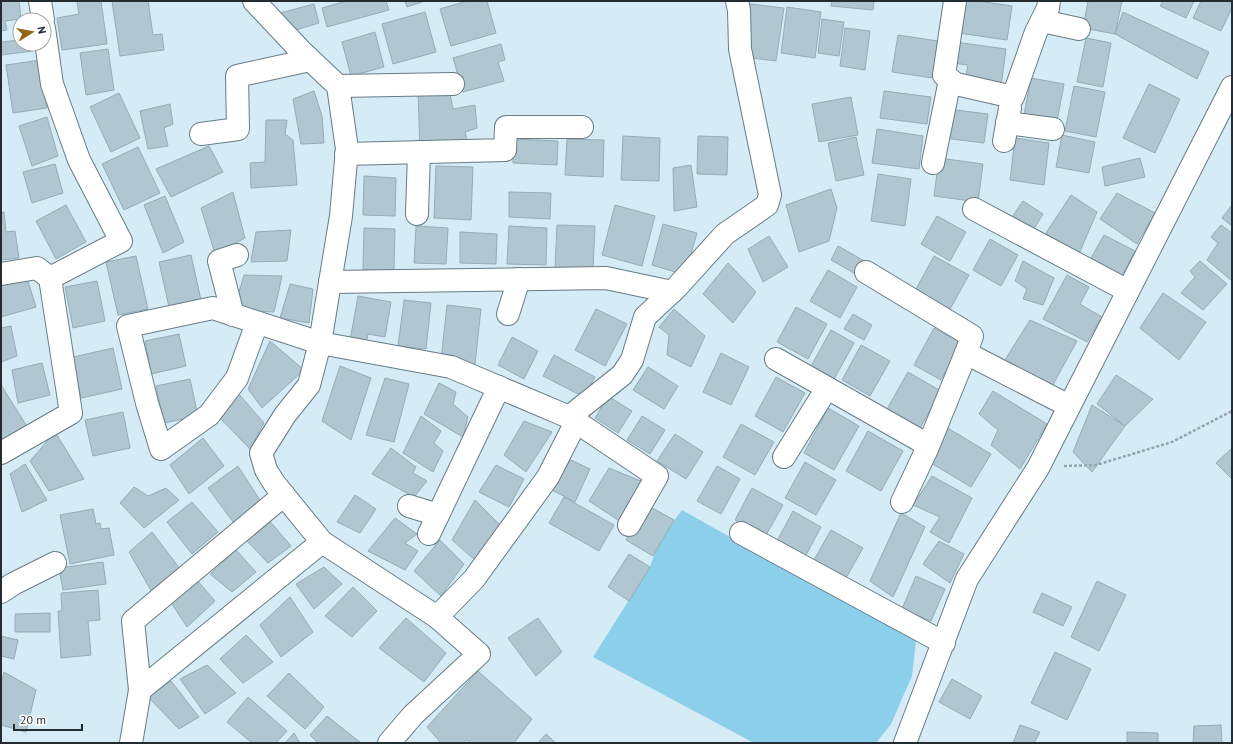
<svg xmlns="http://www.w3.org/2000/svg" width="1233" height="744" viewBox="0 0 1233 744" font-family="'PT Sans',sans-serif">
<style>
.green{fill:#8bcfeb}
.building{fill:#b0c7d2;stroke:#95acb6}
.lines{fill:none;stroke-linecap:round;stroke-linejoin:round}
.minor-casing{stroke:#667c85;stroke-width:24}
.path{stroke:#93a4ad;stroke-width:2.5;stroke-dasharray:3 2;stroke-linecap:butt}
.minor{stroke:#fff;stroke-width:22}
</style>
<rect width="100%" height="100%" fill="#d5ecf7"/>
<path class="green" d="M682,510l234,131 -4,35 -21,48 -15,19h-122l-161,-86 57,-90c6,-20 19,-40 32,-57z"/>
<g class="building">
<path d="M1,1h18l2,18 -16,2 2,9 -6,1z"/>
<path d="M77,1h24l6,43 -45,6 -5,-32 22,-4z"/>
<path d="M112,1h36l5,34 9,-1 2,16 -44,6z"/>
<path d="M346,1h40l3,9 -62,17 -5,-19z"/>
<path d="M405,1h20l-18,6z"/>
<path d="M467,1h20l9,32 -45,13 -11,-37z"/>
<path d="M832,1h42l-1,9 -42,-4z"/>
<path d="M962,1h16l34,5 -5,34 -49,-7z"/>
<path d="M1088,1h34l-7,33 -32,-6z"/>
<path d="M1163,1h31l-8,17 -26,-12z"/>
<path d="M1201,1h31v7l-11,23 -28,-13z"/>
<path d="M314,4l5,19 -33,10 -6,-20z"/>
<path d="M750,4l34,4 -8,53 -33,-4z"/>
<path d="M787,7l34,5 -6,46 -34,-5z"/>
<path d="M425,12l11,40 -43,12 -11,-40z"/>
<path d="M1123,12l86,40 -12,27 -82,-45z"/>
<path d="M822,19l22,3 -5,34 -21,-3z"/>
<path d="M845,28l25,3 -5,39 -25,-4z"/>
<path d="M375,32l9,35 -33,9 -9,-34z"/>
<path d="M898,35l40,6 -5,37 -41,-6z"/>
<path d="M1086,38l25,5 -8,44 -26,-5z"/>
<path d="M20,40v4h12l1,7 -32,4v-13z"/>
<path d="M955,42l51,7 -5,37 -36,-5 3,-16 -16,-2z"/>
<path d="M501,44l4,16 -7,2 6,19 -41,11 -10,-34z"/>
<path d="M108,49l6,41 -28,5 -6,-42z"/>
<path d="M40,60l7,48 -34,5 -7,-48z"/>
<path d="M1031,78l33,6 -7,37 -33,-6z"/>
<path d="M1149,84l31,15 -25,54 -32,-15z"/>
<path d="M1074,86l31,6 -9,45 -31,-6z"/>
<path d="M314,91l8,25 2,27 -23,1 -8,-45z"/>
<path d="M884,91l47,6 -4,27 -47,-6z"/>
<path d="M119,93l21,45 -29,14 -21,-45z"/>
<path d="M418,94h32l3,15 22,-4 2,23 -12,4 2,8 -47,7z"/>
<path d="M851,97l7,38 -39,7 -7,-38z"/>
<path d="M170,104l3,20 -9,4 4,18 -20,3 -8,-38z"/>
<path d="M948,109l40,5 -4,29 -40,-5z"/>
<path d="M47,117l11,39 -26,10 -13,-40z"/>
<path d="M266,120h21l-2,14 8,6 4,45 -46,3 -1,-25 15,-1z"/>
<path d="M877,129l46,7 -4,33 -47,-6z"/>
<path d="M1062,135l33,7 -6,31 -33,-6z"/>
<path d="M623,136l37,2 -1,43 -38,-1z"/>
<path d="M698,136l30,1 -1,38 -30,-1z"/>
<path d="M856,137l8,38 -28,6 -8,-38z"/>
<path d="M1015,138l34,5 -5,42 -34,-5z"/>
<path d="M513,139l45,2 -1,24 -44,-2z"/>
<path d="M567,139l37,1 -1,37 -38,-2z"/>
<path d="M209,146l14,26 -52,25 -15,-28z"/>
<path d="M138,147l22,46 -36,17 -22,-46z"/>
<path d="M939,158l44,6 -5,38 -44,-6z"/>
<path d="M1140,158l5,19 -40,9 -3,-19z"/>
<path d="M55,164l8,29 -31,10 -9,-31z"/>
<path d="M691,165l6,42 -23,4 -1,-43z"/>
<path d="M436,166l37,1 -2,53 -37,-2z"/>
<path d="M878,174l33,5 -6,47 -34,-5z"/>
<path d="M364,176l32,2 -1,38 -32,-1z"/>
<path d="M831,189l6,19 -8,33 -30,11 -13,-47z"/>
<path d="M233,192l12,46 -30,16 -14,-46z"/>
<path d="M509,192l42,1 -1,26 -41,-2z"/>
<path d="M1117,193l38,20 -18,31 -37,-25z"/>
<path d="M1071,195l26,17 -19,44 -32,-23z"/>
<path d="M165,196l19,46 -21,11 -19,-48z"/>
<path d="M1023,201l20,13 -13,21 -21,-14z"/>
<path d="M66,205l20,37 -30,17 -20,-38z"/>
<path d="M615,205l40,11 -13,50 -40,-11z"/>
<path d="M1232,205v21l-10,-8z"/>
<path d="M4,212l2,20 9,-1 4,27 -18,2v-47z"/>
<path d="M937,216l29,16 -16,29 -29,-17z"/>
<path d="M663,224l34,9 -12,42 -33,-10z"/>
<path d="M557,225l38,1 -2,44 -38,-1z"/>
<path d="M1221,225l11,8v48l-25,-21 11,-17 -7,-6z"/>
<path d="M416,226l32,2 -2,36 -32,-1z"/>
<path d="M509,226l38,2 -1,37 -39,-1z"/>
<path d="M364,228l31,1 -1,42 -31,-1z"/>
<path d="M291,230l-4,31 -36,1 5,-30z"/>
<path d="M460,232l37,2 -1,30 -36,-1z"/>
<path d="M1104,235l31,16 -17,32 -27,-25z"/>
<path d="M769,236l19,31 -25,15 -15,-33z"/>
<path d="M990,239l28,16 -17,31 -28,-16z"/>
<path d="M838,246l30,17 -7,14 -30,-17z"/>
<path d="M191,255l10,45 -32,7 -10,-45z"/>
<path d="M136,256l12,53 -30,6 -12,-53z"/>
<path d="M934,256l35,19 -20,36 -34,-20z"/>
<path d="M1023,261l31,17 -11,27 -20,-6 4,-10 -12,-8z"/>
<path d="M1200,261l27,23 -24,26 -22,-17 14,-16 -5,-6z"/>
<path d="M728,263l28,29 -23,31 -30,-29z"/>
<path d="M828,270l29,17 -17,31 -30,-17z"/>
<path d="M244,275l38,1 -8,36 -40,-2z"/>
<path d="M1067,275l22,12 -9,17 22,13 -15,25 -44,-23z"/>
<path d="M27,278l9,29 -35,10v-31z"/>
<path d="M97,281l8,40 -32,7 -8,-41z"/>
<path d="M290,284l23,5 -4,34 -29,-5z"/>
<path d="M1163,293l43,29 -27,38 -39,-32z"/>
<path d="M358,296l33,6 -6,35 -17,-3 -3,14 -16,-2z"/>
<path d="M404,300l27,3 -5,46 -28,-3z"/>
<path d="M447,305l34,4 -6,55 -34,-4z"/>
<path d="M796,307l31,17 -19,35 -31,-17z"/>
<path d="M596,309l31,15 -22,42 -30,-16z"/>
<path d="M674,309l31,27 -14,31 -24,-12 2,-20 -10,-8z"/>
<path d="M853,314l19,11 -8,15 -20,-11z"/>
<path d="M1030,320l47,21 -27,49 -47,-27z"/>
<path d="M11,326l6,30 -16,6v-34z"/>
<path d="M934,328l27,15 -20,37 -27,-15z"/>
<path d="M831,330l23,13 -21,38 -23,-13z"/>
<path d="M179,334l7,32 -35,8 -6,-33z"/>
<path d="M512,337l26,14 -14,28 -26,-14z"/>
<path d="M270,341l34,29 -42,38 -14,-19z"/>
<path d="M861,345l29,16 -20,35 -28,-16z"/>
<path d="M113,348l9,41 -41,9 -8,-41z"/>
<path d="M721,353l28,14 -18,38 -28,-13z"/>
<path d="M554,355l41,22 -11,20 -41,-21z"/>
<path d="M42,363l8,32 -32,8 -6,-33z"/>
<path d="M340,366l31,12 -20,62 -29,-19z"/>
<path d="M648,367l30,19 -14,23 -31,-19z"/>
<path d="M908,372l33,19 -21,37 -33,-19z"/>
<path d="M1116,375l37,24 -28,27 -28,-22z"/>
<path d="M776,377l29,16 -22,39 -28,-16z"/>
<path d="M385,378l24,6 -15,58 -28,-7z"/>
<path d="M190,379l8,37 -34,7 -8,-37z"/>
<path d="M439,383l17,9 -3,12 15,13 -5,20 -39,-23z"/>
<path d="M1,385l27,43 -27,17z"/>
<path d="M993,391l54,33 -27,45 -29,-24 7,-15 -19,-16z"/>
<path d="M238,393l26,30 -14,26 -32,-33z"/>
<path d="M608,396l24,15 -14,22 -23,-15z"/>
<path d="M1092,405l33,21 -33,46 -19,-20z"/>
<path d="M828,408l31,18 -25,44 -30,-17z"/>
<path d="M123,412l7,36 -37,8 -8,-36z"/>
<path d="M421,416l20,15 -7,12 9,8 -10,21 -30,-19z"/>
<path d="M642,416l23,14 -15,24 -23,-14z"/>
<path d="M524,421l28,11 -26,40 -22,-17z"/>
<path d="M741,424l33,18 -19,33 -32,-18z"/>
<path d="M946,427l45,27 -20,33 -45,-27z"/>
<path d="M868,431l35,20 -22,40 -35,-20z"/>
<path d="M55,432l29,47 -35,12 -19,-30z"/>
<path d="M675,434l28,18 -17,27 -29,-18z"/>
<path d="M203,438l21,28 -35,28 -19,-29z"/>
<path d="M391,448l25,19 -3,6 14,8 -13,16 -42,-23z"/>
<path d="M1232,448v31l-16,-16z"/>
<path d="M571,460l19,9 -15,33 -25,-13z"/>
<path d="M805,462l31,18 -20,35 -31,-17z"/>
<path d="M25,464l22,36 -25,12 -12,-38z"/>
<path d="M496,465l28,14 -15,28 -30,-15z"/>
<path d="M238,466l25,39 -27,21 -28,-38z"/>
<path d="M717,466l23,13 -19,35 -24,-13z"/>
<path d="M609,468l34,14 -19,42 -35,-23z"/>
<path d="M932,476l40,22 -23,45 -19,-11 10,-15 -27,-12z"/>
<path d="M134,487l14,9 18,-8 13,12 -35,28 -24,-25z"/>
<path d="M752,488l31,17 -18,32 -30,-17z"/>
<path d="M355,495l21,14 -16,24 -23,-11z"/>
<path d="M564,497l50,28 -15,26 -50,-28z"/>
<path d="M475,500l26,26 -26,34 -23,-20z"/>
<path d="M192,502l26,30 -26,22 -25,-32z"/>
<path d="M647,505l27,15 -21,36 -27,-16z"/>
<path d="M93,509l3,15 4,-1 1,6 8,-1 5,27 -44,9 -10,-49z"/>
<path d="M793,511l28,16 -16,30 -28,-16z"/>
<path d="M901,513l24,14 -32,70 -23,-16z"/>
<path d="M395,518l22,16 -12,9 13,8 -13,19 -37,-19z"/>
<path d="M268,519l23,27 -23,17 -21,-22z"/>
<path d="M831,530l32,18 -17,30 -32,-18z"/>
<path d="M152,532l29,38 -28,24 -24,-42z"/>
<path d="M440,540l24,24 -23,32 -27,-25z"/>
<path d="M939,541l25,13 -14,29 -27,-19z"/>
<path d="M236,550l20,22 -24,20 -22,-18z"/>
<path d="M629,554l21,13 -21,34 -21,-14z"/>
<path d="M103,562l3,22 -43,6 -4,-22z"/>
<path d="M324,567l18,17 -28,25 -18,-25z"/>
<path d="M916,576l29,13 -14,32 -29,-12z"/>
<path d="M197,580l18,21 -28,26 -17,-26z"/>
<path d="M1097,581l29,14 -27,56 -28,-14z"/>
<path d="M353,587l24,24 -25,26 -27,-21z"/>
<path d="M98,590l2,30 -12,1 3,34 -30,3 -3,-47h4l-1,-18z"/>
<path d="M1042,593l30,14 -9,19 -30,-14z"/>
<path d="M290,597l23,35 -32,25 -21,-32z"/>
<path d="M50,613v19h-35v-18z"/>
<path d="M406,618l40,35 -22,29 -45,-34z"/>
<path d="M538,618l24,34 -26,24 -28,-38z"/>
<path d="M246,635l27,27 -30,21 -23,-24z"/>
<path d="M1,636l17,4 -4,19 -13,-3z"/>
<path d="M1055,652l36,17 -24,51 -36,-17z"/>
<path d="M207,665l29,28 -31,21 -25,-35z"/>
<path d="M478,671l54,48 -18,24h-44l-3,-3 -3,3h-23l-14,-16z"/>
<path d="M4,672l32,18 -10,42 -25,-7v-40z"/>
<path d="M289,673l35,34 -19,22 -38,-33z"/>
<path d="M952,679l30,17 -12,23 -31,-17z"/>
<path d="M171,681l28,36 -20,12 -31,-32z"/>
<path d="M248,697l39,34 -11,12h-24l-25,-21z"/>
<path d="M327,716l34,27h-43l-8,-8z"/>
<path d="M1020,725l20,7 -6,11h-21z"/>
<path d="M1221,725l1,18h-29l1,-17z"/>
<path d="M1127,732l31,1v10h-31z"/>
<path d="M294,733l6,10h-15z"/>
<path d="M546,734l10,9h-18z"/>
</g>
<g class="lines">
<g class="minor-casing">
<g id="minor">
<path d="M40,1l3,19"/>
<path d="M955,1l-11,74 12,9 57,13 23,-65 12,-24 1,-7"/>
<path d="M1042,21l37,8"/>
<path d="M44,28l8,56 27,76 42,81 -71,37"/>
<path d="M338,86l115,-2"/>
<path d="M1007,123l46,6"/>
<path d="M201,134l37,-5 -1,-53 73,-16"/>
<path d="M1004,141l6,-33"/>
<path d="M346,154l159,-4 1,-23h76"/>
<path d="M933,163l17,-83"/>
<path d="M974,209l154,82"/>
<path d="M417,214l2,-62"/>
<path d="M866,272l106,64 -6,17 103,53"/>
<path d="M1,274l36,-6 13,10 21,135 -70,40"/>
<path d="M330,282l276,-4 66,14"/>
<path d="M508,314l11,-35"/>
<path d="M233,315l-14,-54 18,-6"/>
<path d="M257,323l-20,55 -28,37 -48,34 -14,-46 -19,-77 85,-18 107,35 131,24 118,50 53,-42 10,-15 13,-43 32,-30 48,-53 42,-29 3,-10 -30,-146 -1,-39 -2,-9"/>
<path d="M776,359l152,86"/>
<path d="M569,417l88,59 -28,49"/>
<path d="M784,457l43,-69"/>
<path d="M902,502l25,-53 39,-96"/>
<path d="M409,506l29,9"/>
<path d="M741,533l203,110"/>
<path d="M429,534l70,-147"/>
<path d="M322,542l115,75 37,-38 74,-102 28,-55"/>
<path d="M1,592l12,-8 42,-21"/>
<path d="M140,690l-7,-69 151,-126"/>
<path d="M131,743l9,-53 182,-148 -48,-59 -8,-13 -5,-17 24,-38 24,-30 11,-42 21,-127 6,-67 -9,-63 -37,-35 -47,-50"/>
<path d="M389,743l24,-28 66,-61 -42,-37"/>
<path d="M905,743l62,-164 71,-111 194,-381"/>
</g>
</g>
<path class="path" d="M1064,466l32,-1 76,-23 60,-31"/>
<use href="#minor" class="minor"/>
</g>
<rect width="1233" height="744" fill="none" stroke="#232c30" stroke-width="4"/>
<g transform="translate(32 32) rotate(79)"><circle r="19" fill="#ffffff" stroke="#a7abac"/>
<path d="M0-3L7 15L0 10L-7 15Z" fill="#946613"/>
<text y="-6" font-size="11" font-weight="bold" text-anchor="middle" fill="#232c30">N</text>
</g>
<path d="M14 724v6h68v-6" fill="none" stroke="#232c30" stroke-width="2"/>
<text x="20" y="724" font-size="12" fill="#232c30" stroke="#ffffff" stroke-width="3" paint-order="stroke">20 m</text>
</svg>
